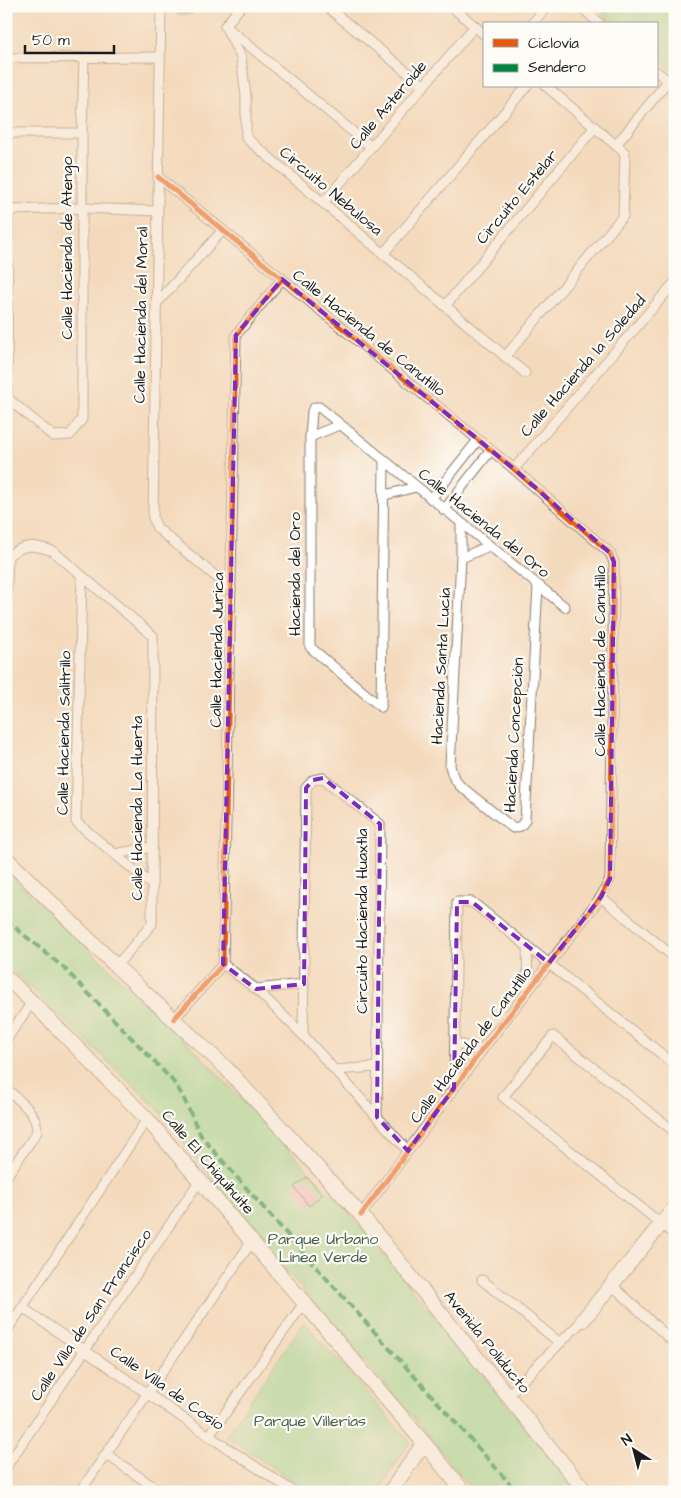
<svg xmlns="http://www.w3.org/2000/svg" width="681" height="1498" viewBox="0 0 681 1498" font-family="'Architects Daughter',sans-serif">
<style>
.green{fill:#96de99;stroke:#597d5a}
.building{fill:#ec9dc6}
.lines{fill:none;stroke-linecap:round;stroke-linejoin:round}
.street-casing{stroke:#887b6c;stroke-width:11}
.secondary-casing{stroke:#887b6c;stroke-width:16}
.street{stroke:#fff;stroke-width:9}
.secondary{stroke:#fff;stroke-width:14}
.quiet{stroke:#00873e;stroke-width:4;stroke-dasharray:8 4;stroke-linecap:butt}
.cycleway-casing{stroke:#fdfcf7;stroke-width:8}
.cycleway{stroke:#e8590c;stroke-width:5}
.marked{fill:none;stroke:#7b2cbf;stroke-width:4;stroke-dasharray:10 6;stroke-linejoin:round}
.labels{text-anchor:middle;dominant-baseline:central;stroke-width:4.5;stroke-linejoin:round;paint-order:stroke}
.street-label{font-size:16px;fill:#1c1c1c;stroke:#fdfcf7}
.park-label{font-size:16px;fill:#476048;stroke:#fdfcf7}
</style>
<rect width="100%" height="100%" fill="#fdfcf7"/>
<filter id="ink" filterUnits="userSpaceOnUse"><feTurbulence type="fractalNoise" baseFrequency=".02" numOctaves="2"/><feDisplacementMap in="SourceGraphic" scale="10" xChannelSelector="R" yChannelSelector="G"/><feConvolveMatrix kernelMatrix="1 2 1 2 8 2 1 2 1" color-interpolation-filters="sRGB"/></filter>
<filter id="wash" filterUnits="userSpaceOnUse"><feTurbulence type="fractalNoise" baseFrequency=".0096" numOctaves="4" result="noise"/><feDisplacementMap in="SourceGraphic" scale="20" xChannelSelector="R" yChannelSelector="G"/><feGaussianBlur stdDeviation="1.12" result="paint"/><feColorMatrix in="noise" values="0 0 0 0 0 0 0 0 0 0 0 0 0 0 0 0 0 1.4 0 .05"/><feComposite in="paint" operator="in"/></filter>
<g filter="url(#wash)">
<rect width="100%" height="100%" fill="#f4dabd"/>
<g class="green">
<path d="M178,6h17l-3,8h-15z"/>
<path d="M610,6h65v66l-18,-14v-34h-43l-9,-7 -3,-6 4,-4z"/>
<path d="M6,871l187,177 162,172 224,272h-106l-42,-54 -175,-202 -99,-128 -151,-143z"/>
<path d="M304,1322l106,120 -32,50h-69l-83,-56z"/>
</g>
<g id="blocks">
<path class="building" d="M307,1177l15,18 -13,11 -15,-19z"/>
</g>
</g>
<g filter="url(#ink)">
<use href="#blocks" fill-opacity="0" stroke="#887b6c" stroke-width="1"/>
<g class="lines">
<g class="street-casing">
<g id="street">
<path d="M161,6l-8,512 4,10 74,61"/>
<path d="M326,6l98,80"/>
<path d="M451,6l34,29"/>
<path d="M580,6l20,18"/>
<path d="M532,24l15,-18"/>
<path d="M225,26l16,31 5,39v42l279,235"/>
<path d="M225,26l16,-20"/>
<path d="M229,29l142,118"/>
<path d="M6,58l154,-1"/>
<path d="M657,72l18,14"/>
<path d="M6,133h76"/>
<path d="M616,145l52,-64"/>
<path d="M158,177l356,292 96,84 4,9 -4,317 -9,18 -119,153 -121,165"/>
<path d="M323,203l152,-177"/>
<path d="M6,212l2,-2 75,-2 74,3"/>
<path d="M383,254l144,-168"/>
<path d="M156,304l67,-74"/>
<path d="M445,306l150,-179"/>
<path d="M505,357l118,-141 2,-63 -79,-67"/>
<path d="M6,397l47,39 17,-1 12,-16v-286l2,-76"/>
<path d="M7,398l1,-188"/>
<path d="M310,437l29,-12"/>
<path d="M514,469l161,-187"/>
<path d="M385,495l31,-8"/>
<path d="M431,499l47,-59"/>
<path d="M444,510l47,-60"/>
<path d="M461,524v34l-11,208 3,10 6,9 54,43 8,-2 4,-6 13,-234"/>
<path d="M461,558l28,-12"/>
<path d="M82,576l-6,246 76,63"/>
<path d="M6,605l2,-49c16,-13 26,-11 45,-5l100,85 -1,288 -36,42"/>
<path d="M381,707l-71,-60v-210l2,-26 3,-4h4l246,200"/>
<path d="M381,707l3,-245"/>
<path d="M115,854l37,-7"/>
<path d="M601,897l74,61"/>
<path d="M527,945l1,46"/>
<path d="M223,964l33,25 47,46 105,116"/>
<path d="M256,989l48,-5"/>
<path d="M174,1019l49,-55 13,-629 46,-56"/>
<path d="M303,1035l3,-247 7,-8 10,-2 57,46 -3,293"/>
<path d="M6,1040l26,-38"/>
<path d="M455,1043l27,7"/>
<path d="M334,1070l43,-3"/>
<path d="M6,1088c13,13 32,25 31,44l-31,45"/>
<path d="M454,1088l3,-186h15l203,163"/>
<path d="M675,1132l-122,-96 -50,61 172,138"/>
<path d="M482,1280l78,63"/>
<path d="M612,1285l63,59"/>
<path d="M23,1308l186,128 85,56"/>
<path d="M6,1332l141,-213"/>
<path d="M508,1395l75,-75"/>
<path d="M209,1436l95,-133"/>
<path d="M106,1454l55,38"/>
<path d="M6,1467l194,-287"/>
<path d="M80,1492l172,-251"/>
</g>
</g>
<g class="secondary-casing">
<g id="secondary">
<path d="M6,858l110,108 110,102 135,147 225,277"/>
<path d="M6,977l26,25 115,117 277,324 40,49"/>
<path d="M583,1320l92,-113"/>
<path d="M390,1492l34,-49"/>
</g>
</g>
<use href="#street" class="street"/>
<use href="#secondary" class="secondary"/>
<path class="quiet" d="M6,920l58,48 107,111c14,16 20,39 31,58 103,120 211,236 315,355"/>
<g class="cycleway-casing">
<g id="cycleway">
<path d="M158,177l356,292 96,84 4,9 -4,317 -9,18 -119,153 -121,165"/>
<path d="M174,1019l49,-55 13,-629 46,-56"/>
</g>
</g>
<use href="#cycleway" class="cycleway"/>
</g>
</g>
<path d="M0 0H681V1498H0ZM282,279l232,190 96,84 4,9 -4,317 -9,18 -52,66 -77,-61h-15l-3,186 -46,63 -31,-34 3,-293 -57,-46 -10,2 -7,8 -2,196 -48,5 -33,-25 13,-629z" fill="#f4dabd" fill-opacity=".55" fill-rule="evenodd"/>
<path class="marked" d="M282,279l232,190 96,84 4,9 -4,317 -9,18 -52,66 -77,-61h-15l-3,186 -46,63 -31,-34 3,-293 -57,-46 -10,2 -7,8 -2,196 -48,5 -33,-25 13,-629z"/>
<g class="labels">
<g class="street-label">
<text transform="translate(388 105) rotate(-50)">Calle Asteroide</text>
<text transform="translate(331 191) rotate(40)">Circuito Nebulosa</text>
<text transform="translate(517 197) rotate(-50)">Circuito Estelar</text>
<text transform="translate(67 248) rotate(-90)">Calle Hacienda de Atengo</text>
<text transform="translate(141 315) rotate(-89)">Calle Hacienda del Moral</text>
<text transform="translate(369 333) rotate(39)">Calle Hacienda de Canutillo</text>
<text transform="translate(583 366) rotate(-49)">Calle Hacienda la Soledad</text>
<text transform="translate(484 523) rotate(39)">Calle Hacienda del Oro</text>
<text transform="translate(295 574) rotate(-90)">Hacienda del Oro</text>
<text transform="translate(217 650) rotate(-89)">Calle Hacienda Jurica</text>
<text transform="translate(600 661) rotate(-90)">Calle Hacienda de Canutillo</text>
<text transform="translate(441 666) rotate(-87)">Hacienda Santa Lucía</text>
<text transform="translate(64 733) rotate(-89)">Calle Hacienda Salitrillo</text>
<text transform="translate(514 735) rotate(-87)">Hacienda Concepción</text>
<text transform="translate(137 808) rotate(-90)">Calle Hacienda La Huerta</text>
<text transform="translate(362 921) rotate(-90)">Circuito Hacienda Huaxtla</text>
<text transform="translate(471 1045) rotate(-53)">Calle Hacienda de Canutillo</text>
<text transform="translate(208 1162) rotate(49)">Calle El Chiquihuite</text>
<text transform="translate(91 1315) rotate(-56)">Calle Villa de San Francisco</text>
<text transform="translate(487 1342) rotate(51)">Avenida Poliducto</text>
<text transform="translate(167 1388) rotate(35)">Calle Villa de Cosío</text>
</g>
<g class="park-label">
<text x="323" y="1239">Parque Urbano<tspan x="323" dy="18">Línea Verde</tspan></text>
<text x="310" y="1421">Parque Villerías</text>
</g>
</g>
<rect width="681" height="1498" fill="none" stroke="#fdfcf7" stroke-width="25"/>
<rect x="483" y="22" width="175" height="65" fill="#fdfcf7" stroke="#a3a29f"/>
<rect x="493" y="39" width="25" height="8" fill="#e8590c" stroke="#a3a29f"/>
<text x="528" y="48" font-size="15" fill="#1c1c1c">Ciclovía</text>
<rect x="493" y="64" width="25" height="8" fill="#00873e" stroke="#a3a29f"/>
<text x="528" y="72" font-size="15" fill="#1c1c1c">Sendero</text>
<g transform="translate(634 1450) rotate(324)" stroke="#fdfcf7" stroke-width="4" paint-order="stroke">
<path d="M0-4L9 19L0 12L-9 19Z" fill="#1c1c1c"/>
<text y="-8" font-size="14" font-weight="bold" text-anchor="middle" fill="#1c1c1c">N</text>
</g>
<path d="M25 45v8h89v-8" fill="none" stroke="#1c1c1c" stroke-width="2.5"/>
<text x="32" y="45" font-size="15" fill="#1c1c1c" stroke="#fdfcf7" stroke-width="4" paint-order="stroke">50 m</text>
</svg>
